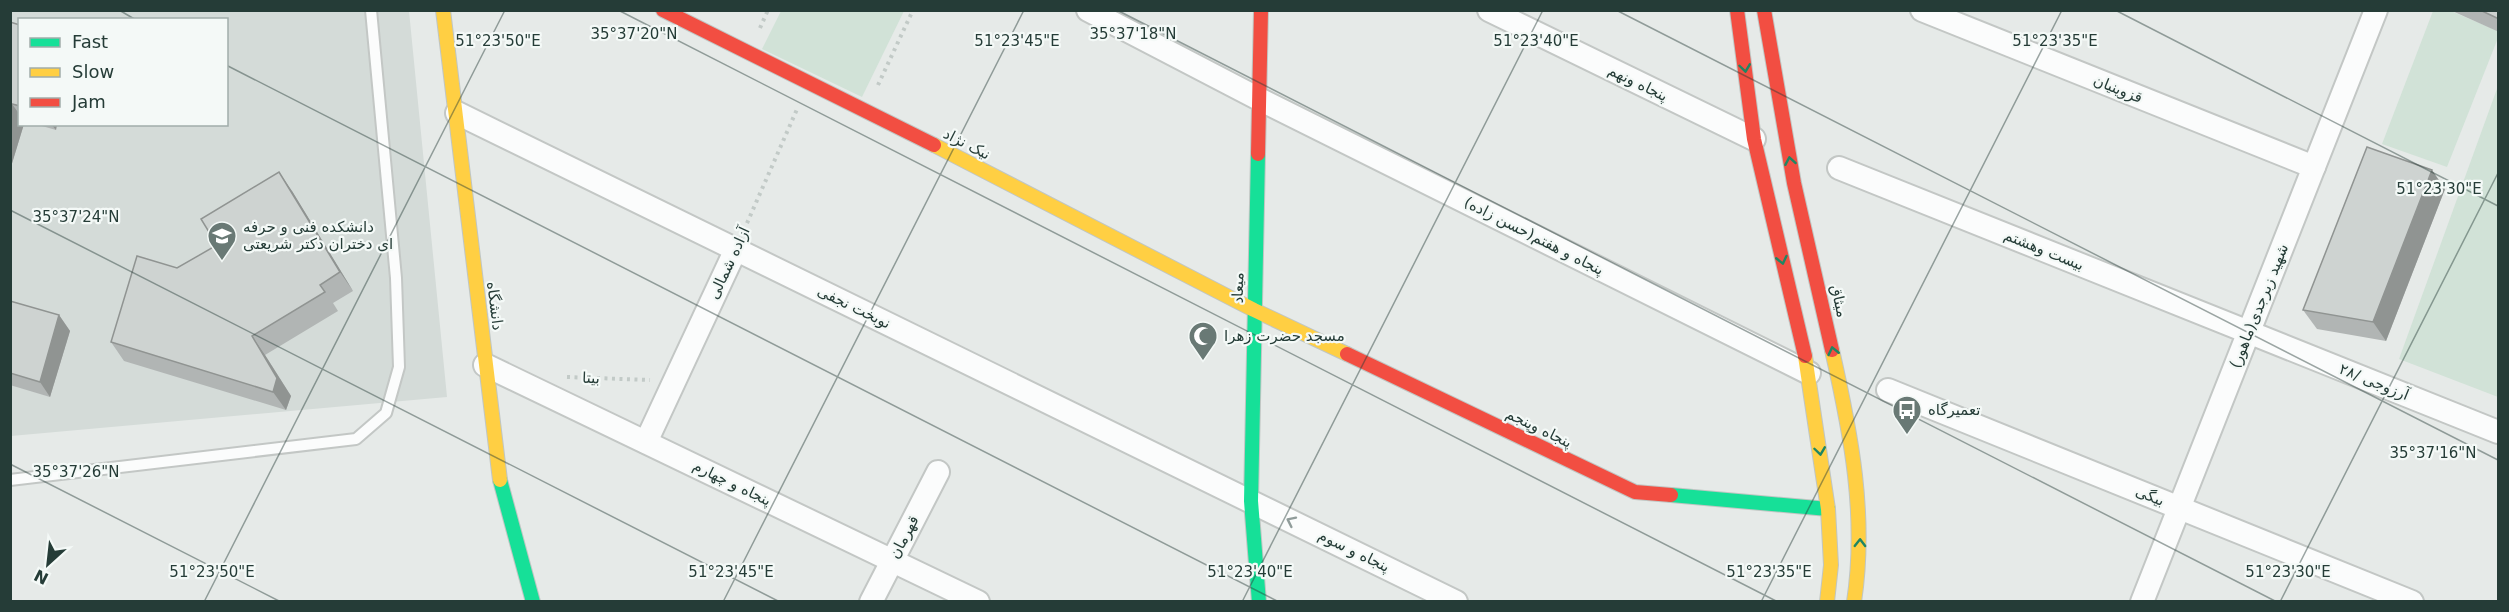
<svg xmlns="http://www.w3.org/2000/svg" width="2509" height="612" viewBox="0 0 2509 612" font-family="'DejaVu Sans',Cairo,sans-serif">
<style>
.built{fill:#d4dbd8;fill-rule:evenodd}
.green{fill:#d1e2d7}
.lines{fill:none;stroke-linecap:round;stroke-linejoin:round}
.lane-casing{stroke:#c3c7c5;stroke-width:14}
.street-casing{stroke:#c3c7c5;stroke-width:26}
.fast-casing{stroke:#c0c6c3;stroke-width:16}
.slow-casing{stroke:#c0c6c3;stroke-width:16}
.jam-casing{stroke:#c0c6c3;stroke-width:16}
.path{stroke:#c2cac7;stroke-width:4;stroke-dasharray:3 4.5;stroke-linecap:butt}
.lane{stroke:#fbfcfc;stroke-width:10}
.street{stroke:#fbfcfc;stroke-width:22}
.fast{stroke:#16e098;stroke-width:14}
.slow{stroke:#ffcf43;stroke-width:14}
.jam{stroke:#f24e42;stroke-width:14}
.wall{fill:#b1b5b4}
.shaded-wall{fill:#909492}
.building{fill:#ced3d1;stroke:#909492;stroke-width:1.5}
.oneway{stroke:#1e8663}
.oneway2{stroke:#909c9a}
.ticks{fill:none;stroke:#253c37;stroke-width:1.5;stroke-opacity:0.45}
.labels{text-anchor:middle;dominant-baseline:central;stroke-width:4.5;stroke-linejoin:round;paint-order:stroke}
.street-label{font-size:15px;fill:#253c37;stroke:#f4f9f7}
.poi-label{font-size:15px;fill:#253c37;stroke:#f4f9f7;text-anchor:start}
.ticks-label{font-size:15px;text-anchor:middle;fill:#253c37;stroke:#f4f9f7;stroke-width:4.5;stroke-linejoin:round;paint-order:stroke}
</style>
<rect width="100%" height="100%" fill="#e6eae8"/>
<path class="built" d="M11,11h398l38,386 -436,39zM20,20h206v104h-206z"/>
<g class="green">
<path d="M781,11h123l-42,86 -100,-48z"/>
<path d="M2433,11h18l47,20v7l-51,129 -65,-23z"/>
<path d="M2498,86v311l-99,-38z"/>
</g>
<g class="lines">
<g class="lane-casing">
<path id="lane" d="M10,480l346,-41 30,-26 13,-46 -3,-89 -25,-268"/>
</g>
<g class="street-casing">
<g id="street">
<path d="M1088,10l171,89 550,274"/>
<path d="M1489,10l265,129"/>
<path d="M1922,10l392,157"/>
<path d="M457,113l999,489"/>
<path d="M1839,168l659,264"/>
<path d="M485,365l493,237"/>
<path d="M1888,390l524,212"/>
<path d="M646,442l90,-193"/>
<path d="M871,602l67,-130"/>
<path d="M2142,602l234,-592"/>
</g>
</g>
<g class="fast-casing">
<g id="fast">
<path d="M1258,154l-7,347 8,101"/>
<path d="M500,480l33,122"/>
<path d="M1671,495l157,14"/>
</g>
</g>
<g class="slow-casing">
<g id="slow">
<path d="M443,10l57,470"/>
<path d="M934,145l320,165 93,44"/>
<path d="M1832,350c19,84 35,166 22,252"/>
<path d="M1805,356l23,153 3,56 -4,37"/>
</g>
</g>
<g class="jam-casing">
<g id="jam">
<path d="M663,10l271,135"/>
<path d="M1737,10l17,129 51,217"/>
<path d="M1764,10l30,173 38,167"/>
<path d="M1258,154l3,-144"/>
<path d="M1347,354l288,138 36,3"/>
</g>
</g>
<g class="path">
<path d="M760,28l8,-18"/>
<path d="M878,85l35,-75"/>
<path d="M744,230l54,-123"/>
<path d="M567,377l83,3"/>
</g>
<use href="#lane" class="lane"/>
<use href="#street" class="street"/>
<use href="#fast" class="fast"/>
<use href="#slow" class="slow"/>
<use href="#jam" class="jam"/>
</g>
<g class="wall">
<path d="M2450,10h49v22z"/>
<path d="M10,22l10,3v99h4l-14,46z"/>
<path d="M35,124h22l-1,6z"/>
<path d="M2445,189l-59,152 -69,-12 -14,-19z"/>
<path d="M292,191l61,100 -20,12 5,8 -73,44 26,41 -5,14 -162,-49 -13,-19 66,-74 40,-23z"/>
<path d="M10,301l49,14 11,16 -20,66 -40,-12z"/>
</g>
<g class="shaded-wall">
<path d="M12,104l8,11v9h4l-14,46v-61z"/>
<path d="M51,124h6l-1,6z"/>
<path d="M2432,170l13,19 -59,152 -13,-19z"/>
<path d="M279,172l13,19 61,100 -13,-19z"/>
<path d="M59,315l11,16 -20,66 -10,-15z"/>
<path d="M252,336l13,19 26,41 -5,14 -13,-18z"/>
</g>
<g class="building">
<path d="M2480,10h19v9z"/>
<path d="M10,22l10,3v81l-8,-2 -2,5z"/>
<path d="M2367,147l65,23 -59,152 -70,-12z"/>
<path d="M279,172l61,100 -20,13 5,7 -73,44 25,42 -4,14 -162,-50 26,-86 40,12 40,-23 -16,-26z"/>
<path d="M10,301l49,14 -19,67 -30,-9z"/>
</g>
<defs><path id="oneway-chevron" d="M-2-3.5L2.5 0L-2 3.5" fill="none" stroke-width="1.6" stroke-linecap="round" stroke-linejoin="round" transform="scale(1.5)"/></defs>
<g class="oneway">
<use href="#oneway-chevron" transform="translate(1745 68) rotate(82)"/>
<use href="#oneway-chevron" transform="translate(1790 161) rotate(-100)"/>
<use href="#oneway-chevron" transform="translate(1782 260) rotate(77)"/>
<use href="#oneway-chevron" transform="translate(1833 351) rotate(-103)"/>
<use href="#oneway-chevron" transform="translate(1820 451) rotate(82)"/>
<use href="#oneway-chevron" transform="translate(1860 543) rotate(-89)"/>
</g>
<use class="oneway2" href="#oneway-chevron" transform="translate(1291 521) rotate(-154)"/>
<path class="ticks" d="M119,10l17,10M618,10l1160,592M1117,10l1160,592M1616,10l882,450M2115,10l383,196M226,65l1053,537M10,210l770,392M10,464l271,138M204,602l301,-592M723,602l301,-592M1242,602l301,-592M1761,602l301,-592M2280,602l218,-429"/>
<defs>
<g id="university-pin" transform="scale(1.5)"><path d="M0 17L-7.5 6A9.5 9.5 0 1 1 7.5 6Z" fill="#697975" stroke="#f4f9f7"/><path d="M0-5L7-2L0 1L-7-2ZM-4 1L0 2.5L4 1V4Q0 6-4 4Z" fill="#fff"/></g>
<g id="mosque-pin" transform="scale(1.5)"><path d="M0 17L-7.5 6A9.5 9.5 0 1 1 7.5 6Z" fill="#697975" stroke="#f4f9f7"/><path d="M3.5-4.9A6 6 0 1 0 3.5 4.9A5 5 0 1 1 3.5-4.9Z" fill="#fff"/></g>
<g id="bus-pin" transform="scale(1.5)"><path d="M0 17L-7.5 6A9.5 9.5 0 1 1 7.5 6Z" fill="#697975" stroke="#f4f9f7"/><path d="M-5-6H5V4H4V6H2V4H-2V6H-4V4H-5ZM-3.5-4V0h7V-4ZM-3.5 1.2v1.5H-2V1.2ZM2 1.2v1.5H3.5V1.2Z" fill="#fff"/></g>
</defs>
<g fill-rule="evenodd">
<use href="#university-pin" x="222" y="236"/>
<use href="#mosque-pin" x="1203" y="336"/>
<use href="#bus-pin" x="1907" y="410"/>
</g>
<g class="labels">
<g class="street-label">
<text transform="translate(1638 83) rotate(26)">پنجاه ونهم</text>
<text transform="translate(2118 89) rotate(22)">قزوینیان</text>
<text transform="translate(967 144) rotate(27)">نیک نژاد</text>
<text transform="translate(1534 236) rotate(27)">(حسن زاده)پنجاه و هفتم</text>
<text transform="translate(2044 250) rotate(22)">بیست وهشتم</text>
<text transform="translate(729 263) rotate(-65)">آزاده شمالی</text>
<text transform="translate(1238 288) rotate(-89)">میعاد</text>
<text transform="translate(1839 301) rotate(77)">میثاق</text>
<text transform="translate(495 306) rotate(83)">دانشگاه</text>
<text transform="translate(2259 306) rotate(-68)">شهید زبرجدی(ماهور)</text>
<text transform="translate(854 307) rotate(26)">نوبخت نجفی</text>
<text transform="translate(591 378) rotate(2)">بیتا</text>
<text transform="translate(2374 382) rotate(22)">آرزوجی /۲۸</text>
<text transform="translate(1539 428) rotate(26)">پنجاه وپنجم</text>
<text transform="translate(732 483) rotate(26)">پنجاه و چهارم</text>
<text transform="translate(2150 496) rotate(22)">بیگی</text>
<text transform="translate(904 537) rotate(-62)">قهرمان</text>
<text transform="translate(1354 551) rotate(26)">پنجاه و سوم</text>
</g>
<g class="poi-label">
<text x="243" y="227">دانشکده فنی و حرفه<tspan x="243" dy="17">ای دختران دکتر شریعتی</tspan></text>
<text x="1224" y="336">مسجد حضرت زهرا</text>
<text x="1928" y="410">تعمیرگاه</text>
</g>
</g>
<g class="ticks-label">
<text x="634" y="39">35°37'20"N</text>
<text x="1133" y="39">35°37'18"N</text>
<text x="498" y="46">51°23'50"E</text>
<text x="1017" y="46">51°23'45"E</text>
<text x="1536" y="46">51°23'40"E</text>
<text x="2055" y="46">51°23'35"E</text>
<text x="2439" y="194">51°23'30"E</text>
<text x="76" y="222">35°37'24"N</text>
<text x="2433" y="458">35°37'16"N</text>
<text x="76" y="477">35°37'26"N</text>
<text x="212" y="577">51°23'50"E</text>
<text x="731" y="577">51°23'45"E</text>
<text x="1250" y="577">51°23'40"E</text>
<text x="1769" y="577">51°23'35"E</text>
<text x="2288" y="577">51°23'30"E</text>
</g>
<rect width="2509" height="612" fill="none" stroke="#253c37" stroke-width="24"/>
<rect x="18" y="18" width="210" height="108" fill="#f4f9f7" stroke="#a1adaa" stroke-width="1.5"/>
<rect x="30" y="38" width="30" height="9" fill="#16e098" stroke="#a1adaa" stroke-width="1.5"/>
<text x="72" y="48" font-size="18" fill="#253c37">Fast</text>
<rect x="30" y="68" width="30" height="9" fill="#ffcf43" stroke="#a1adaa" stroke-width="1.5"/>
<text x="72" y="78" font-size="18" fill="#253c37">Slow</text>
<rect x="30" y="98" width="30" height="9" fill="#f24e42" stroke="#a1adaa" stroke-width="1.5"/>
<text x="72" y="108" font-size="18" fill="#253c37">Jam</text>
<g transform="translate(48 564) rotate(207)" stroke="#f4f9f7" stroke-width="4.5" paint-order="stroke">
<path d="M0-4.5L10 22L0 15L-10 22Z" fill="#253c37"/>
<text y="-9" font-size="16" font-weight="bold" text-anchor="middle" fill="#253c37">N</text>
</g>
</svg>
